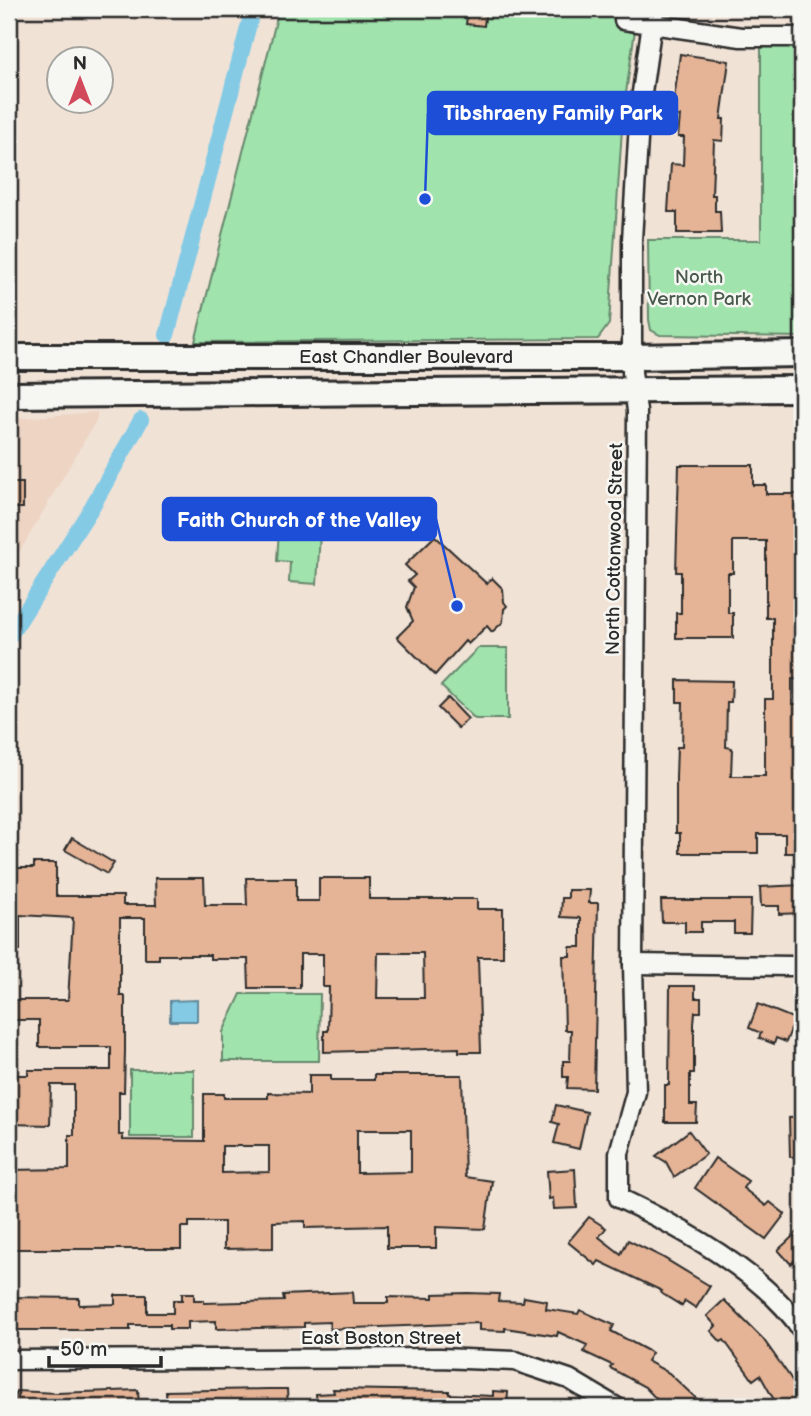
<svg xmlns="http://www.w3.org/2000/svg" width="811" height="1416" viewBox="0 0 811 1416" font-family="'Balsamiq Sans',sans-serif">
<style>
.built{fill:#edd4c3}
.green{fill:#a1e3ad;stroke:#66876c;stroke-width:2}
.water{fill:#84cae5;stroke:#608a9b;stroke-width:2}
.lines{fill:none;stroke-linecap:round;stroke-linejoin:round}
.canal{stroke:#84cae5;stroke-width:16}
.building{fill:#e5b496;stroke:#2b2b2b;stroke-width:2;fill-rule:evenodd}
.street-casing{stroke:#2b2b2b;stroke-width:23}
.secondary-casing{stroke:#2b2b2b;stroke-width:30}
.street{stroke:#f6f6f2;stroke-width:18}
.secondary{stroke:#f6f6f2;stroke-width:24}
.labels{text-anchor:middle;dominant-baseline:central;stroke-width:5;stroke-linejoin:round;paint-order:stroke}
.park-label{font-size:19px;fill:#48594c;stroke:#f6f6f2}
.street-label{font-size:19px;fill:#2b2b2b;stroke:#f6f6f2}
.leader{fill:none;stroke:#1d4ed8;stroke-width:2.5}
.callout-dot{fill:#1d4ed8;stroke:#f6f6f2;stroke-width:2.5}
.callout{fill:#1d4ed8;stroke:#1d4ed8;stroke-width:2.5}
.callout-label{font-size:21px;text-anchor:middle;font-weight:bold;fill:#fff}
</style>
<rect width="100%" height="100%" fill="#f1e2d6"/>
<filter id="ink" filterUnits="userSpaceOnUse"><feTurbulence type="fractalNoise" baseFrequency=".0143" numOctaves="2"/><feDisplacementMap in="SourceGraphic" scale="14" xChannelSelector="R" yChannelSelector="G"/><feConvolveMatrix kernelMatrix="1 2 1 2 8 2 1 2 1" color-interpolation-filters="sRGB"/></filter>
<g filter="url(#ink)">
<path class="built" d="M97,412v7l-88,151v-151z"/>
<g class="green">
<path d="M279,9h359l-15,105 -14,210 -11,15 -403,3z"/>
<path d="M761,46h41v291l-142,-2 -9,-5 -2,-10 -1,-80h113z"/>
<path d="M279,530l41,3 -3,51 -28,-2 1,-20 -13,-1z"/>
<path d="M478,648h30v71h-33l-34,-33z"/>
<path d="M241,994h79l-1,67h-96v-29z"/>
<rect x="130" y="1070" width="64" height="67"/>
</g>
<path class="water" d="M197,1000v21h-27v-20z"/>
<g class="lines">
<g class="canal">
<path d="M167,335l86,-326"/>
<path d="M9,637l83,-130 49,-87"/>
</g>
</g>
<g class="building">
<path d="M468,9h18l-2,17 -18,-2z"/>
<path d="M680,54l49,7 -8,58h3l-1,22 -9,-1 -2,55h3v16h5l1,22h-44v-21h-9l3,-48 12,1 1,-28h-6l2,-21 -8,-1z"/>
<path d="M679,465h74v20h13v9h36v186l-10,-1v25h10v149h-17v-19h-27v19h-78v-20h-4v-56l1,-30h5l1,-45h-6v-22l55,1 -1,21h-4l-1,45 6,1 -1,28h34v-77h8v-81h-7v-77h-33v32h-5v40h5v25h-57v-25h5v-41h-5z"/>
<rect x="9" y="483" width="14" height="25"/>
<path d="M435,536l52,48 5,-6 11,11 1,13 3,4 -3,3 -1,13 -11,10 -5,-6 -19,18 -3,-3 -30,34 -38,-38 16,-16 -6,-14 7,-20 -6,-6 7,-6 -10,-10z"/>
<path d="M448,698l20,21 -10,9 -20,-20z"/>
<path d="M72,838l42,25 -7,11 -42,-24z"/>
<path d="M34,863h22v33h67v9h33l-1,-27h49l1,27h42l-1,-27h50v23h23v-23h50v21h108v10h26v48h-25l3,95h-22v-4l-135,4v-21h4l1,-44h-6v-33h-23v34h-51l-1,-29h-38v-4h-51v4h-14v-41h-25v78h5v55l-1,41h-5v43h4v5l81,1v-47h20v4h44v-5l41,1v-19h22v5h43v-5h88l3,102 27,4 -7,48 -49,-2v21h-49v-22l-82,2v-7l-32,1v26l-49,1v-27h-35v5h-8v22h-172v-79l60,-1v-34h5v-50h-23l-1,40 -41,-1v-49h19v-5h83v-23h-72v-27h-30v-20h59l5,-82 -53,-3v35h-11v-82h25zM378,953h45l1,45h-47zM357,1130h54v42l-54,1zM222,1146h47v26l-47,1z"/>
<path d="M802,885v28l-23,1v-8h-18l-1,-19z"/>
<path d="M568,890h22l-1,13h9l-4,186 -27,-1 1,-11h-5v-16h7l1,-31h-6l-2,-74h7v-9h11v-29l-20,-1 1,-19h6z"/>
<path d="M661,900h90l-1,33h-16v-11h-33v10h-16v-10h-23z"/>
<path d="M670,986h25v12h6v14h-6l-1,12v49h-4v32h7l-1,17h-31v-37h4z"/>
<path d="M758,1004l37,15 -9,23 -10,-4 -2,6 -15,-6 2,-5 -12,-5z"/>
<path d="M556,1105l31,7 -8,37 -25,-6 5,-19 -7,-2z"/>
<path d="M802,1117v39l-12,1 -1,-39z"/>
<path d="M689,1131l17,23 -32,23 -8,-15 -10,-6z"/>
<path d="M715,1158l33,23 -5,7 23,18 4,-4 15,12 -19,25 -71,-51z"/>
<path d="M575,1169l2,39 -23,1 -1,-11 -4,1 -2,-28z"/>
<path d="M589,1217l17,11 -7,9 22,17 7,-14 34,17 48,29 -14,22 -11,-7 -3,5 -21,-13 1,-2 -63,-30 -3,4 -28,-23z"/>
<path d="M802,1228v25l-11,11 -13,-14z"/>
<path d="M352,1292l1,11h35v-6l45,1v-4l34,-1 32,1 -1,7 25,1 1,-5 23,4 -1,8 32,5 2,-4 34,15 -3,6 41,22 -5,8 22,12 30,28 -6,6h-29l-19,-20 -35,-19 2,-3 -28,-13 3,-7 -29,-13 -1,4 -52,-8v3l-26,-1v-7l-149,6v-7l-26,1v4l-88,2v-8l-28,1v7h-19v-4h-39v5h-121v-33l70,1v7l36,-1v-9h32v18h26v-13h9v-7h12v7h10v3l80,-2 -1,-6z"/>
<path d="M724,1300l39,39 27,38 12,21v9h-24l-18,-32 -7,5 -29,-40 -3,2 -10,-11 5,-5 -9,-10z"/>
<path d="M268,1389h19l1,18h-121l-1,-16z"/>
<path d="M333,1389l116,2v3l44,2v-5l15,1 -1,15h-190l-1,-13 18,-1z"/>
<path d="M138,1390l1,17h-124l1,-16 41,2z"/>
</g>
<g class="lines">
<g class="street-casing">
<g id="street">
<path d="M654,9l-14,97 -8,134v132l5,39 -4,553 3,128 -17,61v45c61,29 145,75 183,132"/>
<path d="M624,20l117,17h61"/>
<path d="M633,964l158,2"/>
<path d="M9,1360l431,-2 75,3 54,18 47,28"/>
</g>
</g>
<g class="secondary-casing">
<g id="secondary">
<path id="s1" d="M9,357h623l170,-3"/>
<path d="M9,395l793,-6"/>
</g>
</g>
<use href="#street" class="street"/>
<use href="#secondary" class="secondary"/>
</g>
</g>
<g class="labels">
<g class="park-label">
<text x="699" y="277">North<tspan x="699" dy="22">Vernon Park</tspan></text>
</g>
<g class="street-label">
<text stroke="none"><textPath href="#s1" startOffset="397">East Chandler Boulevard</textPath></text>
<text transform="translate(615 549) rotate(-89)">North Cottonwood Street</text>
<text x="381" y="1338">East Boston Street</text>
</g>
</g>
<path class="leader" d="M425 199L428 113M457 606L436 519"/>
<g class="callout-dot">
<circle cx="425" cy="199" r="7"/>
<circle cx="457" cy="606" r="7"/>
</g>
<g class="callout">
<rect x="428" y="92" width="249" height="42" rx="7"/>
<rect x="163" y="498" width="273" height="42" rx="7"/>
</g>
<g class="callout-label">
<text x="553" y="120">Tibshraeny Family Park</text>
<text x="299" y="527">Faith Church of the Valley</text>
</g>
<rect width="811" height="1416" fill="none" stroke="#f6f6f2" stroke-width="35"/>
<rect x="18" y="18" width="776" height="1381" fill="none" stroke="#2b2b2b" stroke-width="2.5" filter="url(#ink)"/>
<g transform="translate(80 80)"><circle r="33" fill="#f6f6f2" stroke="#a5a5a2" stroke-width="2"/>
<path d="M0-5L12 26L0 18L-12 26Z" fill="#d1495b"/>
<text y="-10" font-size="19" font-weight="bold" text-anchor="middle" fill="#2b2b2b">N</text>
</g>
<path d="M49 1356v10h112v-10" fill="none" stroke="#2b2b2b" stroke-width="3.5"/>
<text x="60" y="1356" font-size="21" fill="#2b2b2b" stroke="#f6f6f2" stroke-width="5" paint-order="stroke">50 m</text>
</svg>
